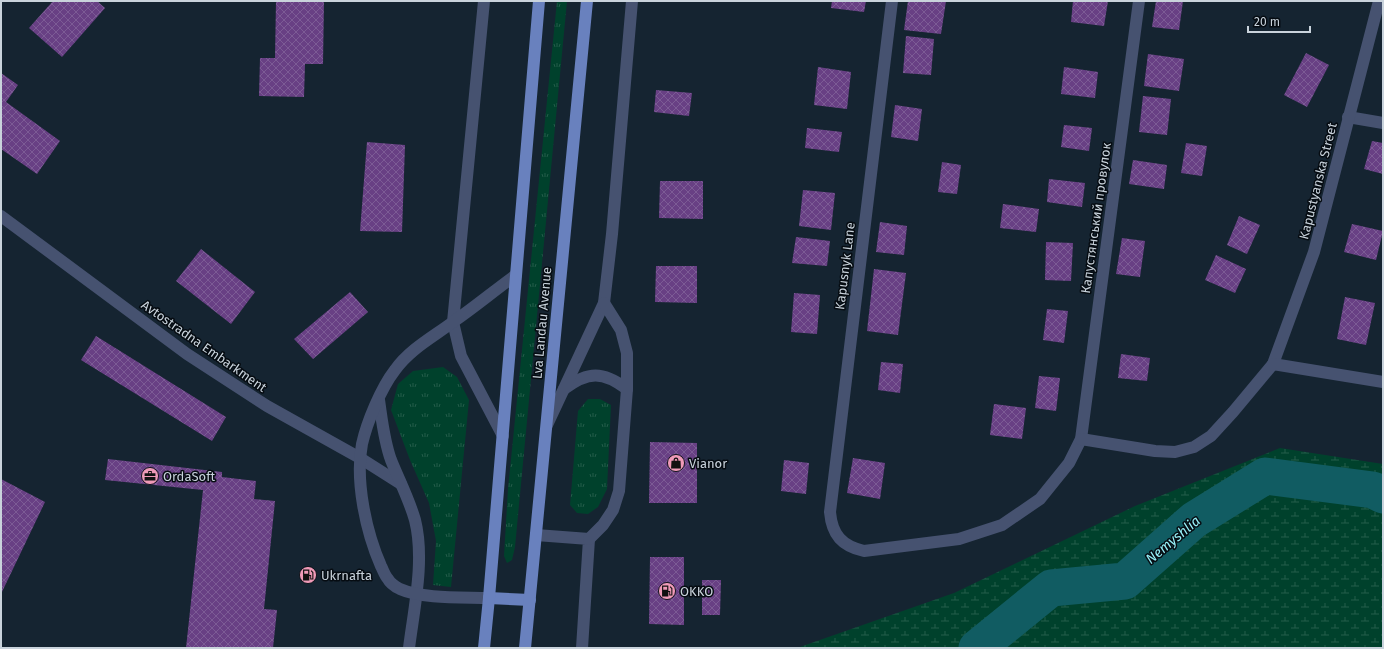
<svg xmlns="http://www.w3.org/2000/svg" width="1384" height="649" viewBox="0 0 1384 649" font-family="'Fira Sans',sans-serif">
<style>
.grass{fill:url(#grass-tufts)}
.wetland{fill:url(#wetland-marsh)}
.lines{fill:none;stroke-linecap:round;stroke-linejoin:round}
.river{stroke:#115c62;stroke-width:37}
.building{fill:url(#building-cross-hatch)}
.minor{stroke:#465270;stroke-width:12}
.major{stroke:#6981be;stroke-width:12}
.labels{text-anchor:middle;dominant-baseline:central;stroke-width:3;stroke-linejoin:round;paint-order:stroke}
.street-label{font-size:13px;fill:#c9d3dc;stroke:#060c12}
.poi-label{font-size:13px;fill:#c9d3dc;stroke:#060c12;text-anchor:start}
.water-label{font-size:14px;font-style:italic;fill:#96f0f8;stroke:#060c12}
</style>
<defs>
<pattern id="grass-tufts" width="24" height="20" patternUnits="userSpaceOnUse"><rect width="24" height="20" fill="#00412c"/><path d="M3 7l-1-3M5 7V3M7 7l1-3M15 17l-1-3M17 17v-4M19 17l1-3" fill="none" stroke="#245c4a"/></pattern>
<pattern id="wetland-marsh" width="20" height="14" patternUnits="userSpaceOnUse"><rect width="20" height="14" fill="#00412c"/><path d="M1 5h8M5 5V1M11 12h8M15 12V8" fill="none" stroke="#245c4a"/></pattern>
<pattern id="building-cross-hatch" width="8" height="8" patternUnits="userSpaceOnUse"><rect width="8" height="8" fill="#684084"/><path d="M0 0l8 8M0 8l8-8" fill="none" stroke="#7c5b95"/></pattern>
</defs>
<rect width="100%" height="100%" fill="#152431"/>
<g class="grass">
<path d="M557,1h10l-52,546 -3,13 -5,3 -3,-7 4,-67z"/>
<path d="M443,367l14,10 12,23 -18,187 -18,-2 3,-44 -7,-38 -19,-43 -19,-50 7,-26 15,-13z"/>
<path d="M588,399h12l11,6 -4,84 -9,18 -10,7 -11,-1 -7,-8 8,-94z"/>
</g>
<path class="wetland" d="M1280,448l103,16v184h-586l157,-55 181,-87z"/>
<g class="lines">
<path class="river" d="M977,648l74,-60 74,-7 69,-61 71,-44 108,14 10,5"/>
</g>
<g class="building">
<path d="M53,1h44l8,7 -43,49 -33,-29z"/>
<path d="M276,1h48l-1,63h-18l-1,33 -45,-1 1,-38h15z"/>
<path d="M832,1h34l-2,11 -33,-4z"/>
<path d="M908,1h38l-5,33 -37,-4z"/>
<path d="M1073,1h35l-4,25 -33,-4z"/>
<path d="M1156,1h27l-4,29 -27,-3z"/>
<path d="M906,36l28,3 -3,36 -28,-2z"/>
<path d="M1306,53l23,12 -22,42 -23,-12z"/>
<path d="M1148,54l36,5 -5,32 -35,-5z"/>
<path d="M818,67l33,5 -4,37 -33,-4z"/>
<path d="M1064,67l34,5 -3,26 -34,-4z"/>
<path d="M1,73l17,12 -12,17 54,39 -23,33 -36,-25z"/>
<path d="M656,90l36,3 -3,23 -35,-4z"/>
<path d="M1143,96l28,3 -4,36 -28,-3z"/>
<path d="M895,105l27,4 -4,32 -27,-4z"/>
<path d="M1064,125l28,3 -3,23 -28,-4z"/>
<path d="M807,128l35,4 -3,20 -34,-4z"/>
<path d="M1372,141l11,2v31l-19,-5z"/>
<path d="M367,142l38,3 -3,87 -42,-1z"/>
<path d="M1186,143l21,3 -5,30 -21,-3z"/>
<path d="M1133,160l34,5 -3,24 -35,-5z"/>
<path d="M942,162l19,3 -4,29 -19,-2z"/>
<path d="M1049,179l36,4 -3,24 -35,-5z"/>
<path d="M660,181h43v38l-44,-1z"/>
<path d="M803,190l32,3 -4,37 -32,-4z"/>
<path d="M1003,204l36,5 -3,23 -36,-4z"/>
<path d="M1239,216l21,9 -13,29 -20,-9z"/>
<path d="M880,222l27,4 -3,29 -28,-3z"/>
<path d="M1352,224l31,7 -7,29 -32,-8z"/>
<path d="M796,237l34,4 -3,25 -35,-3z"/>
<path d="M1122,238l23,3 -5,36 -24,-3z"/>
<path d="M1046,242l27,1 -2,38 -26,-1z"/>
<path d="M201,249l54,43 -24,32 -55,-43z"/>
<path d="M1216,255l30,14 -11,24 -30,-13z"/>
<path d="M656,266h41v37l-42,-1z"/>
<path d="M874,269l32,4 -8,62 -31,-4z"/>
<path d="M350,292l18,20 -55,47 -19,-20z"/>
<path d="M794,293l26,2 -3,39 -26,-2z"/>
<path d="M1345,297l30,6 -9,42 -29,-6z"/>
<path d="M1047,309l21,2 -4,32 -21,-3z"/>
<path d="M96,336l130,81 -14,24 -131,-81z"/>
<path d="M1121,354l29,4 -3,23 -29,-3z"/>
<path d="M881,362l22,2 -3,29 -22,-3z"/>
<path d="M1039,376l21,2 -4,33 -21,-3z"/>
<path d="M994,404l32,4 -4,31 -32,-4z"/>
<path d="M650,442l47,1v60h-48z"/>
<path d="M853,458l32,5 -5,36 -33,-6z"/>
<path d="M108,459l114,13v5l34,4 -2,18 21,2 -11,108 13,1 -4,38h-87l17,-158 -98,-10z"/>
<path d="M784,460l25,3 -3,31 -25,-3z"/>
<path d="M1,479l44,23 -44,92z"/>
<path d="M650,557h34v68l-35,-1z"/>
<path d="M702,580h19l-1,35h-18z"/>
</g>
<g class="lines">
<g class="minor">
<path d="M484,1l-31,321 8,34 42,80"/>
<path d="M892,1l-62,511c2,23 12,34 34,39l95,-12 43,-14 38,-26 29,-36 12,-24 58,-438"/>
<path d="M1348,117l35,6"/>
<path d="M1,216l186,138 80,52 93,52 41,26"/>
<path d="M1273,364l41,-112 65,-251"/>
<path d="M564,389c24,-18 39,-18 63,0"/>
<path d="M379,400c3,20 5,41 12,60 8,20 18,39 24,60 10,40 -1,88 -6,128"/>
<path d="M547,425l57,-122 8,-69 20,-233"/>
<path d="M1081,439l74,12 20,1 19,-5 17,-11 22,-24 40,-48 110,18"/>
<path d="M536,535l53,4 -7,109"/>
<path d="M589,539l14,-14 10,-15 6,-19 8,-102v-36l-6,-23 -17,-27"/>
<path d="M489,598c-25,-1 -67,1 -89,-9 -4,-2 -10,-6 -12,-10 -3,-3 -5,-9 -7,-13 -15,-34 -26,-85 -19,-122 5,-22 19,-56 33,-74 15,-21 38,-33 58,-48 22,-15 42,-32 63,-47"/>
</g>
<g class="major">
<path d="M489,598l41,2"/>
<path d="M484,648l5,-50 50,-597"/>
<path d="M525,648l62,-647"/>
</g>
</g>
<defs>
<g id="shop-disc" transform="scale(0.9)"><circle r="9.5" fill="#ef9ab8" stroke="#060c12"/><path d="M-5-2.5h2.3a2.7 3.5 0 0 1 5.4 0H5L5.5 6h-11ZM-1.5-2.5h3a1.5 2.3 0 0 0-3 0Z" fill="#111"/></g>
<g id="office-disc" transform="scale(0.9)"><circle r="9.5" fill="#ef9ab8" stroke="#060c12"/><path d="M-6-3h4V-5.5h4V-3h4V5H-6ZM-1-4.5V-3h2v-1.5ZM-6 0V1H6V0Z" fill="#111"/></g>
<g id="fuel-disc" transform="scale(0.9)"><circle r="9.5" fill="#ef9ab8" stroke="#060c12"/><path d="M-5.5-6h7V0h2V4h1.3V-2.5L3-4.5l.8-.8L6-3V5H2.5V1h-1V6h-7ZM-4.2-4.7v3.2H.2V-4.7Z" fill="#111"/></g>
</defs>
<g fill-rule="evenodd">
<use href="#shop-disc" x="676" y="463"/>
<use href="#office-disc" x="150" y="476"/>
<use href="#fuel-disc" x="308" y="575"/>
<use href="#fuel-disc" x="667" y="591"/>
</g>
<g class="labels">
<g class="street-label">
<text transform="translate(1318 181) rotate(-76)">Kapustyanska Street</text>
<text transform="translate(1096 218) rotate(-82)">Капустянський провулок</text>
<text transform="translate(845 266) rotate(-83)">Kapusnyk Lane</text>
<text transform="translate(542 323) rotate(-85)">Lva Landau Avenue</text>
<text transform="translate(204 346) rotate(35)">Avtostradna Embarkment</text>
</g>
<g class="poi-label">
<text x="689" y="463">Vianor</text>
<text x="163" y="476">OrdaSoft</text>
<text x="321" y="575">Ukrnafta</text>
<text x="680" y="591">OKKO</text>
</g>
<g class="water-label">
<text transform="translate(1173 540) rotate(-40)">Nemyshlia</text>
</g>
</g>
<rect width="1384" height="649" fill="none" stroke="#c9d3dc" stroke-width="4"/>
<path d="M1248 26v6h62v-6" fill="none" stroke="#c9d3dc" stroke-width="2"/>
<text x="1254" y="26" font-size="12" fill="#c9d3dc" stroke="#060c12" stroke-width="3" paint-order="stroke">20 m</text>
</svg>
